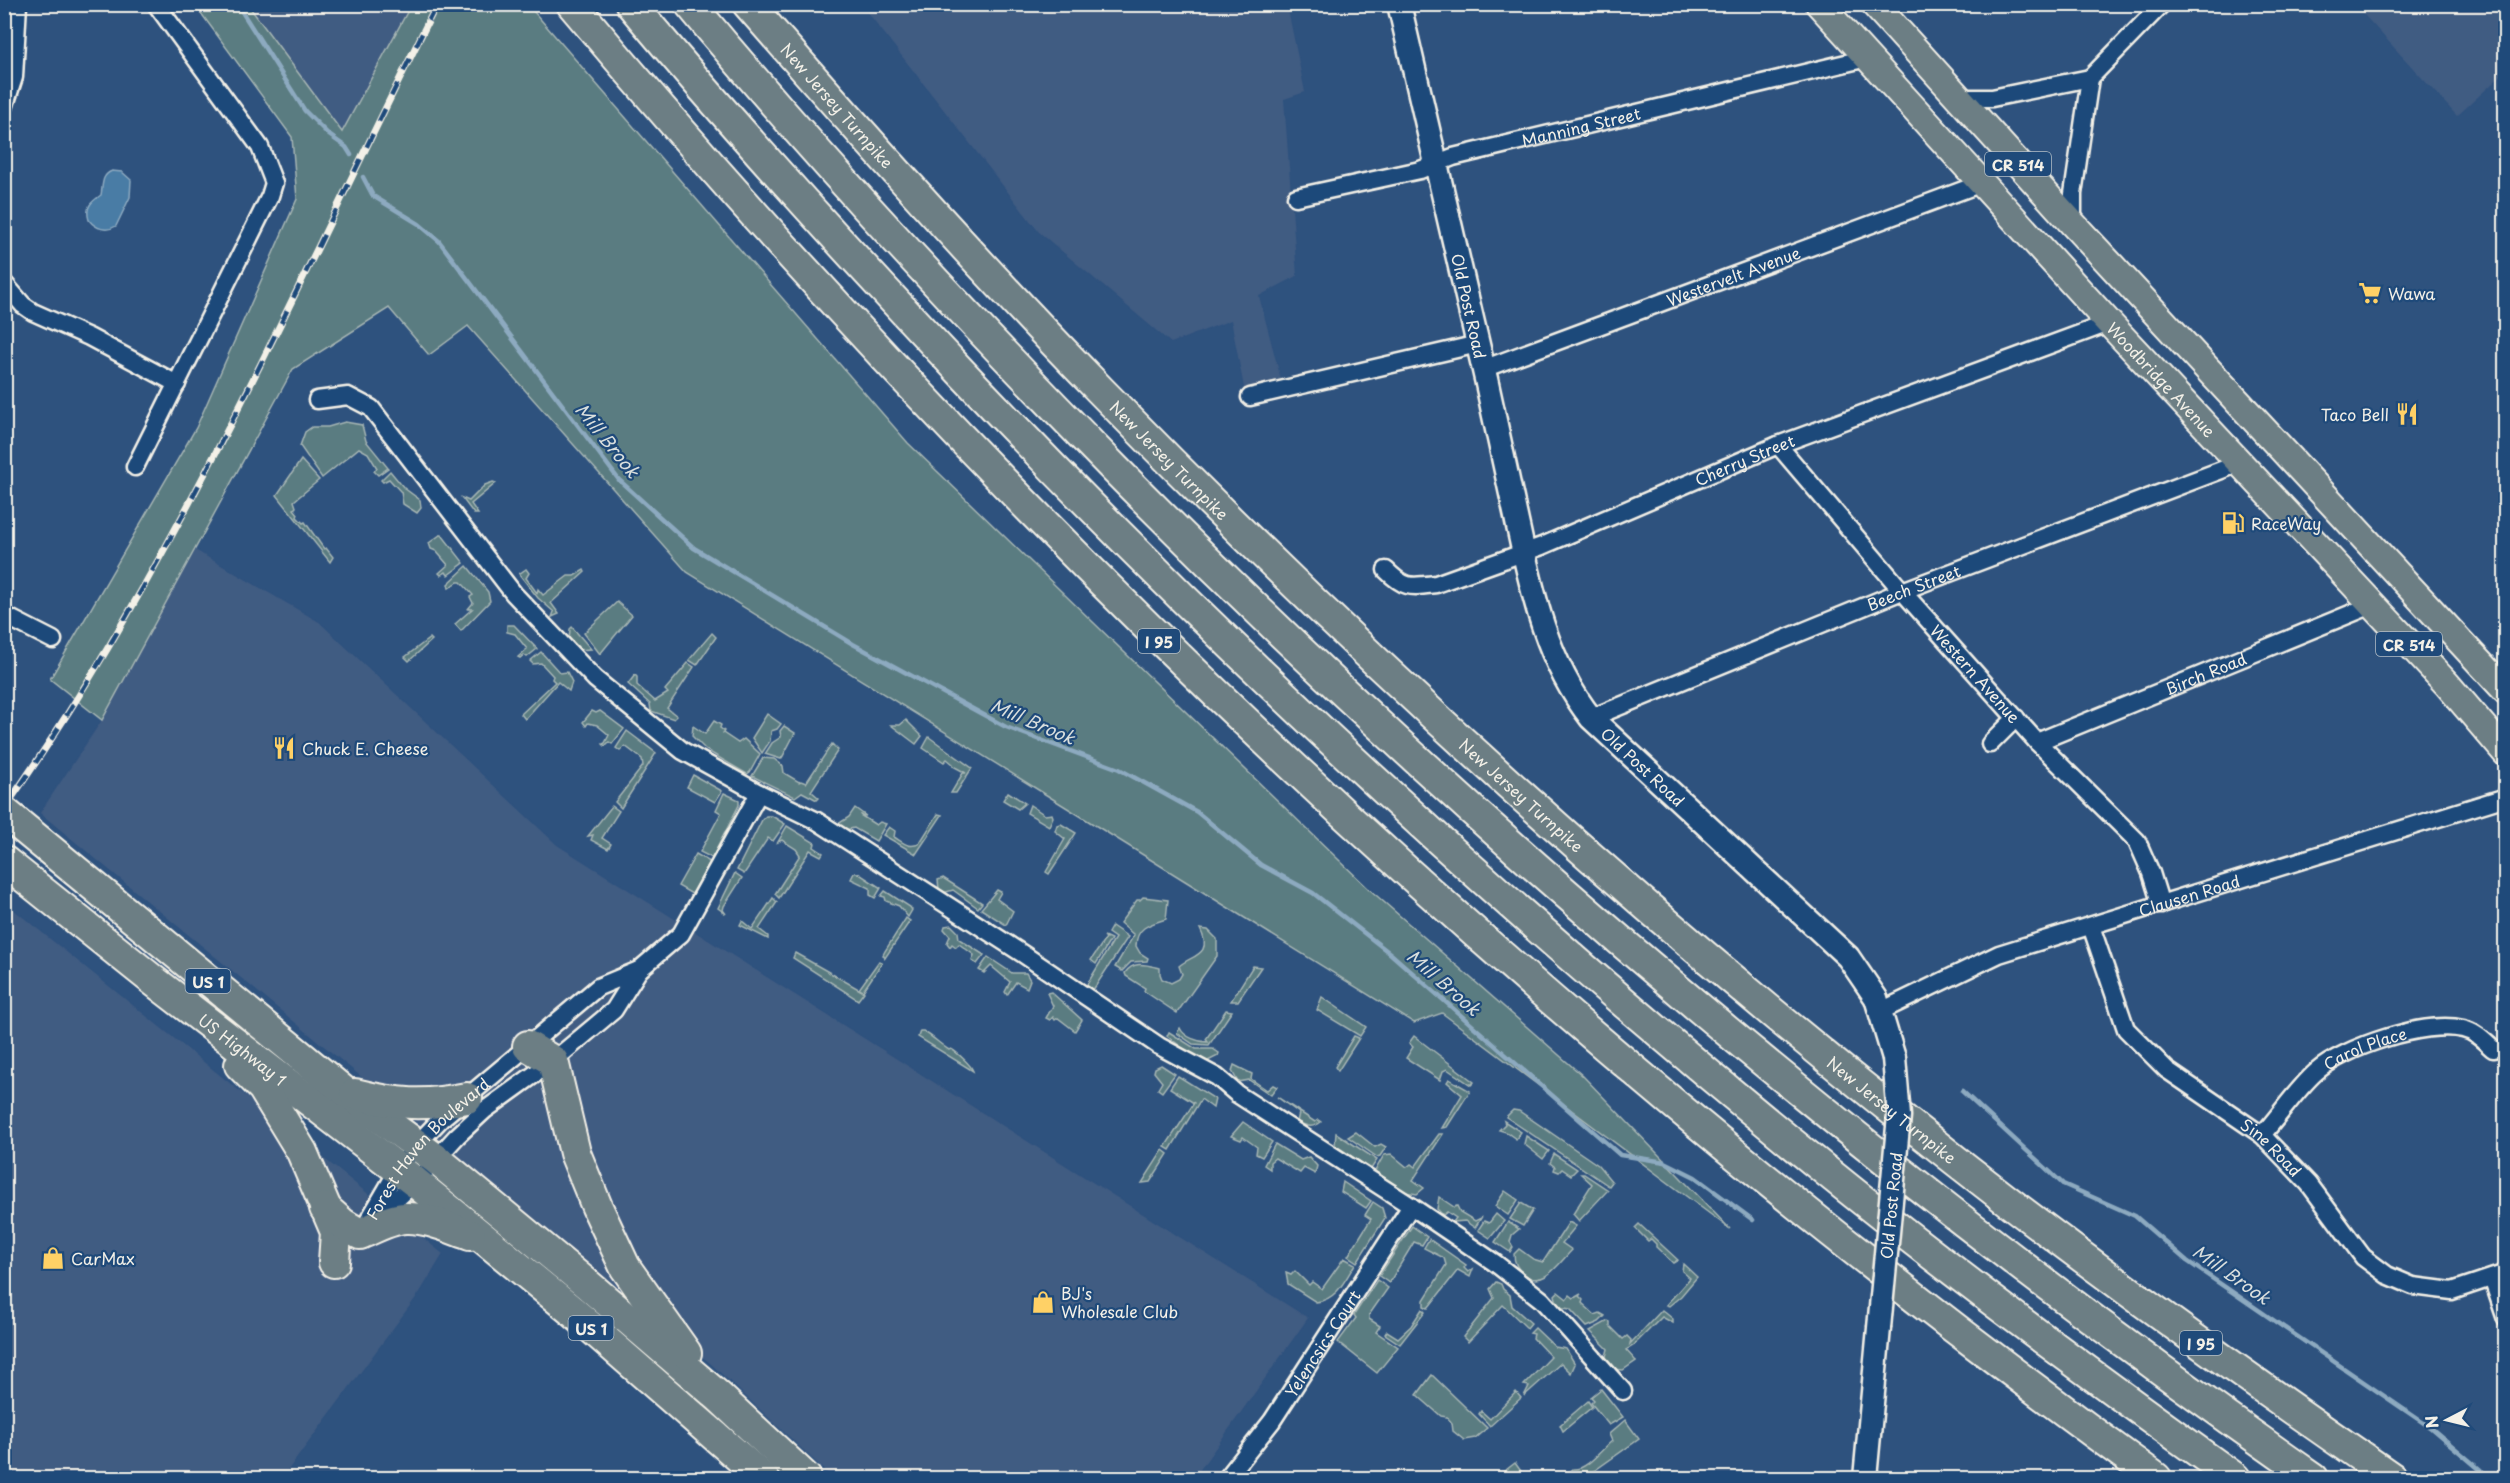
<svg xmlns="http://www.w3.org/2000/svg" width="2510" height="1483" viewBox="0 0 2510 1483" font-family="'Playpen Sans',sans-serif">
<style>
.built{fill:#405b82}
.green{fill:#5a7c81;stroke:#a7b6b4;stroke-width:1.5}
.water{fill:#487ba5;stroke:#8daac0;stroke-width:1.5}
.lines{fill:none;stroke-linecap:round;stroke-linejoin:round}
.stream{stroke:#8daac0;stroke-width:4.5}
.street-casing{stroke:#f4f1e8;stroke-width:21}
.secondary-casing{stroke:#f4f1e8;stroke-width:27}
.primary-casing{stroke:#f4f1e8;stroke-width:30}
.highway-casing{stroke:#f4f1e8;stroke-width:34}
.street{stroke:#1f4a7a;stroke-width:16}
.secondary{stroke:#1f4a7a;stroke-width:22}
.primary{stroke:#6c7e84;stroke-width:26}
.highway{stroke:#6c7e84;stroke-width:30}
.rail-casing{stroke:#f4f1e8;stroke-width:7}
.rail{stroke:#1f4a7a;stroke-width:4.5;stroke-dasharray:14;stroke-linecap:butt}
.secondary-bridge-casing{stroke:#f4f1e8;stroke-width:27;stroke-linecap:butt}
.secondary-bridge{stroke:#1f4a7a;stroke-width:22}
.labels{text-anchor:middle;dominant-baseline:central;stroke-width:4.5;stroke-linejoin:round;paint-order:stroke}
.shield{fill:#1f4a7a;stroke:#b4bfc7;stroke-width:1.5}
.shield-label{font-size:15px;font-weight:bold;fill:#f4f1e8}
.street-label{font-size:16px;fill:#f4f1e8;stroke:#1f4a7a}
.poi-label{font-size:16px;fill:#f4f1e8;stroke:#1f4a7a;text-anchor:start}
.water-label{font-size:18px;font-style:italic;fill:#dadfde;stroke:#1f4a7a}
</style>
<rect width="100%" height="100%" fill="#2e527e"/>
<filter id="ink" filterUnits="userSpaceOnUse"><feTurbulence type="fractalNoise" baseFrequency=".0167" numOctaves="2"/><feDisplacementMap in="SourceGraphic" scale="12" xChannelSelector="R" yChannelSelector="G"/><feConvolveMatrix kernelMatrix="1 2 1 2 8 2 1 2 1" color-interpolation-filters="sRGB"/></filter>
<g filter="url(#ink)">
<g class="built">
<path d="M248,5h163l-68,127z"/>
<path d="M862,5h425l18,87 -21,7 13,177 -38,20 25,95 -38,7 -15,-78 -60,23 -132,-111z"/>
<path d="M2355,5h150v67l-48,44z"/>
<path d="M195,550l124,72 238,223 751,473 -114,160h-361l-122,-114 -671,-551 62,-93z"/>
<path d="M4,902l439,352 -23,38 -138,186h-277z"/>
</g>
<g class="green">
<path d="M195,5h53l94,127 69,-127h117l380,438 461,446 214,187 147,153 -288,-216 -28,10 -727,-451 -219,-246 -39,29 -40,-47 -96,61 -191,351 -52,-41 146,-251 101,-229 -5,-62z"/>
<path d="M345,422l17,3 4,16 22,27 -10,7 -4,-4 3,-3 -9,-15 -9,-5 -37,30 -22,-32 5,-14 7,-5h16z"/>
<path d="M301,460l18,20 -25,21 2,6 -2,2 4,5 -1,3 6,6 2,-1 19,27 2,-1 7,9 -3,5 -53,-67z"/>
<path d="M390,471l14,17 16,12 1,8 -4,5 -14,-9 -2,-12 -12,-13 -6,3 -2,-2z"/>
<path d="M493,482l3,1 -25,21 7,10h-4l-12,-16 7,3 16,-16z"/>
<path d="M440,535h2l22,28 -16,12 -2,-3 -5,3 -2,-2 9,-8 -12,-14 -5,-2 -2,-6z"/>
<path d="M467,566l21,26 2,9 -29,30 -6,-7 17,-15h-4l5,-6 -3,-6 3,-2 -12,-13h-3l-9,6 -1,-4z"/>
<path d="M526,569l3,4 -3,5 11,15 1,-4 5,6 25,-19h6l10,-6 1,2 -34,31 8,11 -7,3 2,-5 -16,-14 -19,-24z"/>
<path d="M617,602l15,13 -32,39 -16,-21z"/>
<path d="M507,625h7l23,24 -10,8 -3,-2 -4,3 -2,-1 9,-8 -12,-15 -8,-2z"/>
<path d="M572,627l19,22 -14,1 -8,-9 1,-12z"/>
<path d="M712,633l4,4 -19,28 -8,-5z"/>
<path d="M430,638l2,2 -23,21 -4,-4z"/>
<path d="M541,652l19,21 7,-1 5,10 -3,9 -11,-9 -33,37 -4,-5 34,-32 -3,-3 1,-3 -12,-13 -8,1 -3,-3z"/>
<path d="M688,663l6,4 -27,41 10,8 -3,3 -23,-8 -1,-7 -22,-20 7,-9 2,2v8l18,16 13,-8 -3,-3z"/>
<path d="M592,711l4,2 4,-2 24,18 -12,15 -3,-2 -4,4 -2,-2 2,-1 4,-8 -12,-10 -9,-2 -2,3 -3,-4z"/>
<path d="M767,714l14,10 -4,5 -6,2 -1,10 -8,12 -10,-15z"/>
<path d="M906,720l16,16 -6,8 -25,-19h9z"/>
<path d="M714,721l7,4 -1,3 4,3 -1,2 15,10 6,-4 16,15 -10,18 -3,2 -41,-24 -14,-14 1,-10 12,8z"/>
<path d="M784,726l11,7 -12,23 -2,3 -16,-5 7,-11 9,-6 -1,-6z"/>
<path d="M627,731l29,22 -35,55 -6,-6 28,-36 -1,-7 -17,-13 -5,5 -4,-3z"/>
<path d="M929,737l43,31 -16,25h-5l12,-20h3l-13,-7v-2l-6,-5 -3,3 -21,-14z"/>
<path d="M832,744l6,6 -27,41 8,7 -2,2 -15,-8 -7,5 -43,-21 11,-18 11,1 9,7 1,7 15,9 2,-1 5,2z"/>
<path d="M693,775l29,16 -7,11 -28,-15z"/>
<path d="M1008,792l17,11 -7,6 -15,-9z"/>
<path d="M724,793l15,7v5l-27,53 -12,-6 21,-39 -5,-3z"/>
<path d="M1030,805l15,10 7,-1 1,3 -4,9 -22,-13z"/>
<path d="M612,806l7,5 -17,27 9,6 -3,5 -17,-9 2,-5 -5,1z"/>
<path d="M855,808l11,8 -6,-1 16,10 4,-3 6,2 -10,17 -22,-13 -9,2 -7,-6 11,-7z"/>
<path d="M938,814l4,1 -26,39 -33,-19 6,-8 6,4 -1,6c10,6 14,11 25,7z"/>
<path d="M766,816h6l13,8 -12,17 -5,-3 -24,36 -7,-4 25,-50z"/>
<path d="M1061,824l15,9 -27,41 -3,-2 19,-33 -10,-8 2,-6z"/>
<path d="M787,826l28,17 -1,4 9,6 -2,3 -11,-6 -31,48 -4,-4 25,-39 -4,-6 -14,-9 -4,2z"/>
<path d="M696,854l14,8 -18,32 -14,-8z"/>
<path d="M735,873l7,5 -18,28 -1,4 3,4 -8,-6z"/>
<path d="M854,873h4l23,15 -6,10 -5,-3v-7l-19,-9z"/>
<path d="M943,878l39,25 -4,5 -25,-18 -10,3 -4,-4 -1,-9z"/>
<path d="M997,890l4,2 -4,7 16,12 -7,14 -25,-16z"/>
<path d="M885,891l25,16 2,3 -4,7 -9,-11 -13,-5 -1,-4 -4,-1z"/>
<path d="M1143,897l25,3 -2,19c-16,5 -30,8 -30,27l4,7 8,5 -1,3 -16,1 -9,9 -7,-4 19,-32 -14,-12 17,-23h3z"/>
<path d="M773,898l4,4 -18,27 9,7v3l-28,-14 2,-4 10,8z"/>
<path d="M906,918l4,3 -25,37 -2,-3 2,-4z"/>
<path d="M951,925l7,7 1,7 25,16 -7,9 -5,-3 2,-6 -15,-11 -3,3 -4,-3 -2,3 -3,-4 3,-7 -6,-7 1,-3z"/>
<path d="M1112,926l16,11 -35,53 -7,-4 29,-48 -7,-5z"/>
<path d="M1200,929l8,1 9,9v17l-40,57 -33,-22 1,-3 -19,-12 -1,-3c9,-13 22,-8 35,-5v6l2,5 9,4 8,-4 3,-5 -3,-8c12,-11 35,-10 21,-37z"/>
<path d="M1104,936l7,3 -15,25 -5,-4 15,-22z"/>
<path d="M795,953l69,39 -6,8 -65,-42z"/>
<path d="M988,957l24,16h14l4,7 -3,8 -11,-6 -9,13 -2,-3 5,-10 -19,-16 -7,7 -5,-3z"/>
<path d="M879,961l3,2 -19,28 -4,-2z"/>
<path d="M1253,966l8,1 -23,34h-7z"/>
<path d="M1051,992l31,28 -7,11 -17,-13 -3,2 -2,-3 -3,3 -4,-2 7,-12 -6,-13z"/>
<path d="M1322,997l44,30 -6,9 -43,-26z"/>
<path d="M1226,1010l6,1 -23,34 -16,-1 -16,-11 3,-5c4,9 18,14 28,14l-2,-3z"/>
<path d="M920,1031h3c10,6 18,14 26,19l2,-1c7,4 20,16 22,22l-55,-34z"/>
<path d="M1169,1032l27,17h17l6,4 -1,3 -12,6 -6,-1 -33,-25z"/>
<path d="M1354,1036l5,2 -21,33 -3,-4z"/>
<path d="M1414,1036l60,46 -3,3 -24,-16 -4,2 -3,9 -34,-22 7,-11 -4,-4z"/>
<path d="M1161,1065l14,9 -13,18 -4,-3 4,-7 -8,-10 1,-4z"/>
<path d="M1234,1065l18,9 -1,5 16,11 6,-5 4,2 -6,8 -22,-15 -11,2 -6,-11z"/>
<path d="M1178,1076l37,23 -2,9 -12,-9 -31,51 -5,-3 29,-44 -24,-15z"/>
<path d="M1449,1079l21,12 -23,36 -5,1 20,-33 -15,-13z"/>
<path d="M1277,1097l38,25 3,-2 3,2c-9,7 -14,4 -24,0l2,-9z"/>
<path d="M1513,1110l6,1 79,54 14,17 -3,4 -103,-69z"/>
<path d="M1504,1121l17,11 -5,7 -10,-7 -7,-2 6,-6z"/>
<path d="M1243,1122l29,20 -10,15 -6,-3 1,-7 -14,-10 -2,3 -10,-4z"/>
<path d="M1356,1132l19,15 6,-3 5,3 -6,9 -3,1 -29,-20z"/>
<path d="M1336,1133l41,27 -6,9 -36,-24z"/>
<path d="M1439,1134h4l-30,46 11,8 -7,6 -12,-2 -30,-21 9,-16 7,-1 16,13 4,-3 4,3z"/>
<path d="M1526,1136l23,15 -6,8 -19,-15z"/>
<path d="M1275,1144l26,16 8,-3 8,9 -2,8 -11,-6 -4,5 -25,-15 -5,4v7l-6,-4z"/>
<path d="M1163,1150l5,4 -18,28 -8,1z"/>
<path d="M1554,1154l23,15 -6,6 -9,-6 -3,3 -5,-2 1,-3 -5,-4z"/>
<path d="M1581,1174h3l24,16 -29,31 -6,-7 19,-30z"/>
<path d="M1343,1182l28,19 -5,7 -25,-16z"/>
<path d="M1505,1191l13,9 -10,15 -13,-9z"/>
<path d="M1439,1197l15,10 3,-1 3,6 15,9 6,-3 -6,10 -10,-7 -12,1 3,-4 -9,-6 -4,3 -6,-6z"/>
<path d="M1373,1202l9,6 3,10 -28,44 -9,-6 23,-37 -6,-4z"/>
<path d="M1521,1203l12,7 -10,16 -13,-7z"/>
<path d="M1496,1214l8,7 -14,17 -12,-8 6,-9 5,2z"/>
<path d="M1508,1222l11,7 -7,6 -2,7 3,5 -3,5 -15,-10z"/>
<path d="M1569,1222l7,4 -14,17 10,7c-13,13 -29,40 -48,24 -7,-5 -10,-12 -10,-20l5,-5 14,10 10,3z"/>
<path d="M1639,1224l39,36 -5,3 -17,-16v-3l-5,-5 -3,2 -13,-13z"/>
<path d="M1412,1226l15,11 -5,8 -8,-3 -25,41 -10,-7z"/>
<path d="M1429,1239l37,26 -2,3 4,4 5,-3 -3,8 -12,-7 -30,38 -4,-2v-6l22,-35 -2,-7 -20,-10z"/>
<path d="M1344,1258l11,6c-10,16 -18,36 -39,38l-28,-18 -2,-11 5,2 4,-4 14,14 3,-3 10,7z"/>
<path d="M1683,1264l14,13 -16,19 -12,10 -3,-1 24,-27 -8,-7z"/>
<path d="M1377,1280l11,8 -19,27v4l11,7 -4,6 22,15 -21,26 -39,-31 18,-24 -2,-3z"/>
<path d="M1496,1282l5,2 2,5 7,6 2,11 19,17 -4,5 -24,-23 -35,37 -5,-5 31,-39 -4,-9z"/>
<path d="M1558,1292l9,7 3,-4 4,3 7,-4 -2,2 4,4 -1,3 13,12 5,-2 5,3 -6,6 -12,5 -17,-18 -12,-2 -3,-12z"/>
<path d="M1422,1309l3,3 -25,32 -15,-10 2,-3 11,7 13,-12z"/>
<path d="M1662,1310l11,9v4l-11,-6 -29,29 -7,4 10,11 -13,9 -12,-1 -6,-9 3,-11 -18,-18 18,-10 2,1v4l13,13 4,-3 4,4 -1,4z"/>
<path d="M1535,1328l20,19 11,2 9,15 -4,9 -10,-10 -37,33 5,-10 -5,-1 27,-28 -18,-19 1,-4 -4,-1z"/>
<path d="M1432,1375l55,53 -12,10 -11,2 -11,-9 -1,-8 -5,-6 -6,-1 -24,-21z"/>
<path d="M1601,1389l22,28 -14,8 -18,-22 3,-3 -3,-3z"/>
<path d="M1516,1392l5,6 -31,28 -11,-12 2,-3 9,8z"/>
<path d="M1588,1401l4,6 -29,24 -3,-6z"/>
<path d="M1625,1420l14,19 -55,39h-21l10,-9c14,1 28,-19 39,-28l-3,-7z"/>
<path d="M1515,1463l11,15h-19l-5,-5z"/>
</g>
<path class="water" d="M112,171l10,1 9,8 -1,17 -14,29c-9,6 -20,3 -27,-6 -4,-13 2,-18 12,-25 2,-10 0,-20 11,-24z"/>
<g class="lines">
<g class="stream">
<path d="M237,4l68,107 24,24 17,12 5,8"/>
<path d="M363,177l10,19 46,28 20,17 180,239 75,68 159,96 153,83 113,42 78,43 64,53 52,28 78,61 229,201 45,7 30,15 58,43"/>
<path d="M1962,1091l101,93 72,32 52,45 244,167 59,50"/>
</g>
<g class="street-casing">
<g id="street">
<path d="M2090,78l72,-74"/>
<path d="M1959,98h33l98,-20"/>
<path d="M4,108l10,-31 4,-73"/>
<path id="s1" d="M1296,197l124,-27 33,-13 414,-99"/>
<path d="M2073,224v-30l17,-116"/>
<path d="M4,283l19,22 10,7 56,25 88,47"/>
<path id="s2" d="M1483,369l499,-186"/>
<path d="M1250,397l228,-53"/>
<path d="M317,400l31,-4 23,12 143,186 81,85 88,72 76,42 58,28 206,133 136,92 58,31 20,17 174,112 84,57 47,37 81,91"/>
<path id="s3" d="M1778,445l124,146 135,151 100,99 14,32 10,32"/>
<path d="M135,467l135,-271 4,-13 -14,-36 -104,-143"/>
<path id="s4" d="M1386,570c19,19 24,17 50,14l106,-38 236,-101 331,-122"/>
<path d="M4,615l49,25"/>
<path id="s5" d="M1591,718l311,-127 338,-128"/>
<path id="s6" d="M2037,742l335,-137"/>
<path d="M1990,744l26,-26"/>
<path id="s7" d="M2091,926l35,103 41,41 95,65 47,49 54,73 24,18 26,11 39,5 54,-18"/>
<path id="s8" d="M1881,1011l118,-57 507,-157"/>
<path id="s9" d="M2262,1135c18,-20 34,-45 54,-63 28,-25 110,-52 147,-43 13,3 21,12 30,20"/>
<path d="M374,1221l41,-39 42,-46 28,-26 68,-49 61,-51 25,-40"/>
<path id="s10" d="M363,1230l36,-62 18,-24 24,-25 157,-132 41,-17 42,-36 78,-141"/>
<path d="M2492,1278l14,41"/>
<path id="s11" d="M1227,1478l45,-57 139,-215"/>
</g>
</g>
<g class="secondary-casing">
<g id="secondary">
<path id="s12" d="M1399,4c30,125 59,250 87,375 10,46 20,92 30,138 15,70 29,143 75,201l257,239 28,41 18,60"/>
<path d="M1865,1478l14,-150"/>
</g>
</g>
<g class="primary-casing">
<g id="primary">
<path id="s13" d="M1819,4l290,319 338,361 59,69"/>
<path d="M1874,4l199,220 433,467"/>
</g>
</g>
<g class="highway-casing">
<g id="highway">
<path d="M572,4c466,555 997,1050 1584,1474"/>
<path d="M631,4c106,127 217,248 330,368 267,282 552,545 853,789 136,111 278,215 421,317"/>
<path d="M690,4c134,162 278,315 425,465 368,372 769,710 1198,1009"/>
<path id="s14" d="M748,4c115,132 231,262 353,387 284,291 589,566 912,814 124,94 251,185 379,273"/>
<path d="M4,812l338,278 94,69 151,125 131,112 88,82"/>
<path id="s15" d="M4,861l150,120 261,201 156,128 192,168"/>
<path d="M528,1046l25,15 22,92 22,54 28,60 61,86"/>
<path d="M240,1065l23,23 39,64 34,80 -2,30"/>
<path d="M355,1094c43,11 70,12 112,4"/>
<path d="M325,1208l18,16 17,10c14,-6 30,-15 45,-16 21,-1 45,10 65,17"/>
</g>
</g>
<use href="#street" class="street"/>
<use href="#secondary" class="secondary"/>
<use href="#primary" class="primary"/>
<use href="#highway" class="highway"/>
<g class="rail-casing">
<path id="rail" d="M4,809c176,-250 296,-533 433,-805"/>
</g>
<use href="#rail" class="rail"/>
<g class="secondary-bridge-casing">
<g id="secondary-bridge">
<path id="s16" d="M1879,1328l20,-212 -5,-58"/>
</g>
</g>
<use href="#secondary-bridge" class="secondary-bridge"/>
</g>
</g>
<defs>
<g id="supermarket-bare" transform="scale(1.8)"><path d="M-6-5.5h2.5l.6 2H6L4.5 2H-2.5L-4.4-4H-6ZM-1.5 3.2a1.3 1.3 0 1 0 .1 0ZM3 3.2a1.3 1.3 0 1 0 .1 0Z" fill="#ffd166" stroke="#1f4a7a" stroke-width="2.5" paint-order="stroke"/></g>
<g id="restaurant-bare" transform="scale(1.8)"><path d="M-5-6h1v4h1v-4h1v4h1v-4h1v5L-1.5 .5V6h-2V.5L-5-1ZM5-6V6H3V1.5H1.5Q1.5-4 5-6Z" fill="#ffd166" stroke="#1f4a7a" stroke-width="2.5" paint-order="stroke"/></g>
<g id="fuel-bare" transform="scale(1.8)"><path d="M-5.5-6h7V0h2V4h1.3V-2.5L3-4.5l.8-.8L6-3V5H2.5V1h-1V6h-7ZM-4.2-4.7v3.2H.2V-4.7Z" fill="#ffd166" stroke="#1f4a7a" stroke-width="2.5" paint-order="stroke"/></g>
<g id="shop-bare" transform="scale(1.8)"><path d="M-5-2.5h2.3a2.7 3.5 0 0 1 5.4 0H5L5.5 6h-11ZM-1.5-2.5h3a1.5 2.3 0 0 0-3 0Z" fill="#ffd166" stroke="#1f4a7a" stroke-width="2.5" paint-order="stroke"/></g>
</defs>
<g fill-rule="evenodd">
<use href="#supermarket-bare" x="2370" y="293"/>
<use href="#restaurant-bare" x="2407" y="414"/>
<use href="#fuel-bare" x="2233" y="523"/>
<use href="#restaurant-bare" x="284" y="748"/>
<use href="#shop-bare" x="53" y="1258"/>
<use href="#shop-bare" x="1043" y="1302"/>
</g>
<g class="labels">
<g class="shield">
<rect x="1985" y="152" width="66" height="24" rx="4.5"/>
<rect x="1138" y="629" width="42" height="24" rx="4.5"/>
<rect x="2376" y="632" width="66" height="24" rx="4.5"/>
<rect x="185.5" y="969" width="45" height="24" rx="4.5"/>
<rect x="568.5" y="1316" width="45" height="24" rx="4.5"/>
<rect x="2180" y="1331" width="42" height="24" rx="4.5"/>
</g>
<g class="shield-label">
<text x="2018" y="164">CR 514</text>
<text x="1159" y="641">I 95</text>
<text x="2409" y="644">CR 514</text>
<text x="208" y="981">US 1</text>
<text x="591" y="1328">US 1</text>
<text x="2201" y="1343">I 95</text>
</g>
<g class="street-label">
<text stroke="none"><textPath href="#s14" startOffset="135">New Jersey Turnpike</textPath></text>
<text stroke="none"><textPath href="#s1" startOffset="294">Manning Street</textPath></text>
<text stroke="none"><textPath href="#s2" startOffset="267">Westervelt Avenue</textPath></text>
<text stroke="none"><textPath href="#s12" startOffset="310">Old Post Road</textPath></text>
<text stroke="none"><textPath href="#s13" startOffset="508">Woodbridge Avenue</textPath></text>
<text stroke="none"><textPath href="#s14" startOffset="621">New Jersey Turnpike</textPath></text>
<text stroke="none"><textPath href="#s4" startOffset="388">Cherry Street</textPath></text>
<text stroke="none"><textPath href="#s5" startOffset="348">Beech Street</textPath></text>
<text stroke="none"><textPath href="#s3" startOffset="302">Western Avenue</textPath></text>
<text stroke="none"><textPath href="#s6" startOffset="182">Birch Road</textPath></text>
<text stroke="none"><textPath href="#s12" startOffset="814">Old Post Road</textPath></text>
<text stroke="none"><textPath href="#s14" startOffset="1107">New Jersey Turnpike</textPath></text>
<text stroke="none"><textPath href="#s8" startOffset="330">Clausen Road</textPath></text>
<text stroke="none"><textPath href="#s15" startOffset="304">US Highway 1</textPath></text>
<text stroke="none"><textPath href="#s9" startOffset="138">Carol Place</textPath></text>
<text stroke="none"><textPath href="#s14" startOffset="1593">New Jersey Turnpike</textPath></text>
<text stroke="none"><textPath href="#s7" startOffset="297">Sine Road</textPath></text>
<text stroke="none"><textPath href="#s10" startOffset="105">Forest Haven Boulevard</textPath></text>
<text stroke="none"><textPath href="#s16" startOffset="123">Old Post Road</textPath></text>
<text stroke="none"><textPath href="#s11" startOffset="165">Yelencsics Court</textPath></text>
</g>
<g class="poi-label">
<text x="2388" y="293">Wawa</text>
<text x="2389" y="414" text-anchor="end">Taco Bell</text>
<text x="2251" y="523">RaceWay</text>
<text x="302" y="748">Chuck E. Cheese</text>
<text x="71" y="1258">CarMax</text>
<text x="1061" y="1293">BJ's<tspan x="1061" dy="18">Wholesale Club</tspan></text>
</g>
<g class="water-label">
<text transform="translate(608 440) rotate(51)">Mill Brook</text>
<text transform="translate(1033 721) rotate(23)">Mill Brook</text>
<text transform="translate(1444 982) rotate(41)">Mill Brook</text>
<text transform="translate(2232 1274) rotate(35)">Mill Brook</text>
</g>
</g>
<rect width="2510" height="1483" fill="none" stroke="#1f4a7a" stroke-width="24"/>
<rect x="12" y="12" width="2486" height="1459" fill="none" stroke="#f4f1e8" stroke-width="2" filter="url(#ink)"/>
<g transform="translate(2447 1420) rotate(263)" stroke="#1f4a7a" stroke-width="4.5" paint-order="stroke">
<path d="M0-4.5L10 22L0 15L-10 22Z" fill="#f4f1e8"/>
<text y="-9" font-size="16" font-weight="bold" text-anchor="middle" fill="#f4f1e8">N</text>
</g>
</svg>
